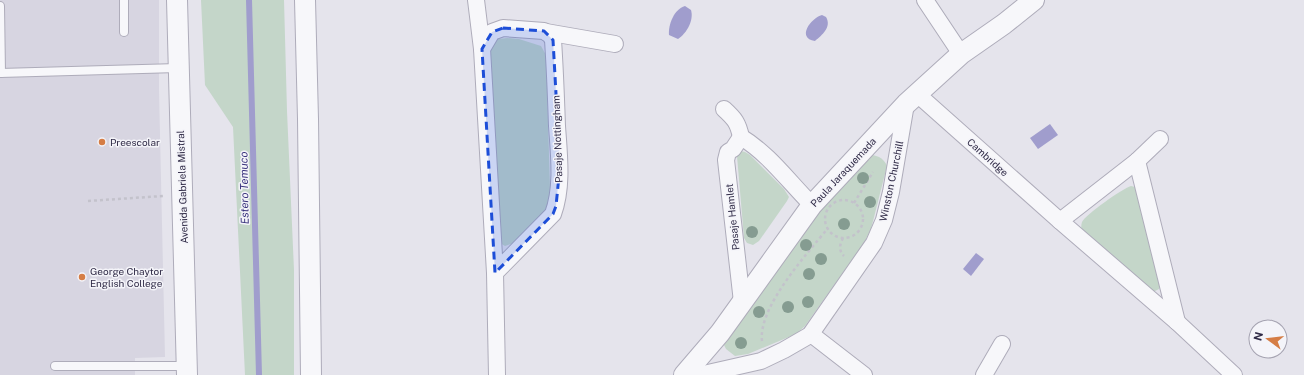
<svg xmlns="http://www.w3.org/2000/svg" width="1304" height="375" viewBox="0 0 1304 375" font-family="'Public Sans',sans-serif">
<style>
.built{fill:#d7d5e1}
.green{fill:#c4d6c9}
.water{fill:#a09dcd}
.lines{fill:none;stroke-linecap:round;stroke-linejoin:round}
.stream{stroke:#a09dcd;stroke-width:6}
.service-casing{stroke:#aeacba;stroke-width:10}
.minor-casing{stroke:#aeacba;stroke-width:18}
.tertiary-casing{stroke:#aeacba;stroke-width:22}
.path{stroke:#c3c2cb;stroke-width:2.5;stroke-dasharray:3 3;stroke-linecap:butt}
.service{stroke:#f7f7fa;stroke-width:8}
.minor{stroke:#f7f7fa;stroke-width:16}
.tertiary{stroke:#f7f7fa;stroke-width:20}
.tree{fill:#859c91}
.marked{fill:#1d4ed8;fill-opacity:0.2;stroke:#1d4ed8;stroke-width:3;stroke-dasharray:8 5;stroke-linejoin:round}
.poi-dot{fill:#d57d45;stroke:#f4f4f9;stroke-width:1.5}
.labels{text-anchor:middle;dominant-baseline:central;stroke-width:3;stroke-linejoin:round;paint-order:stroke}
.street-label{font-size:10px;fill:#2f2a46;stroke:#f4f4f9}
.poi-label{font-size:10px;fill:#2f2a46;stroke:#f4f4f9;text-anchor:start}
.water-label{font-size:11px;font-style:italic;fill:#38327c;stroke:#f4f4f9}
</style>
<rect width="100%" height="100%" fill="#e5e4ec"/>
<path class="built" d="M0,0h159v90l6,267 -30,1v17h-135z"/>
<g class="green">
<path d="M201,0h83l3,111 7,159v105h-49l-12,-248 -28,-42z"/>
<path d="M507,38l12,1 22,7 5,9 4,132 -1,15 -3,8 -30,32 -11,4 -5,-3 -10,-194 2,-6 6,-4z"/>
<path d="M741,151l4,1 5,3 34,34 5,8 -2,4 -28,40 -6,4 -6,-2 -3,-5 -7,-82z"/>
<path d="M872,155c7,1 12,4 15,11l-16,63 -7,14 -59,83 -9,8 -48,20 -13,2 -9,-7 -2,-4 3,-6 92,-130z"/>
<path d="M1131,186l4,1 3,4 23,91 -2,7 -6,3 -71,-61c-1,-3 -1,-6 0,-9 4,-8 40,-33 49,-36z"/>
</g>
<g class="water">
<path d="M685,6l6,4c3,10 -4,23 -13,29l-9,-4c-1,-10 5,-26 16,-29z"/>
<path d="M822,15l4,2c6,10 -4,18 -11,24 -19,-3 -4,-23 7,-26z"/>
<path d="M1050,124l8,11 -20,14 -8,-11z"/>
<path d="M976,253l8,6 -13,17 -8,-7z"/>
</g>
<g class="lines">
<path class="stream" d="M249,0l10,375"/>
<g class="service-casing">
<g id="service">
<path d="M124,0v32"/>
<path d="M0,6l1,67"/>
<path d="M0,73l178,-5"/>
<path d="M55,366h131"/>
</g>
</g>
<g class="minor-casing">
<g id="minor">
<path d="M476,0l6,49"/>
<path d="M925,0l36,54"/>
<path d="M546,32l69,12"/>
<path d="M916,93l144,128 117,101 57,53"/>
<path d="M724,109c11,10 14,14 17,28"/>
<path d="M1137,161l40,161"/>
<path d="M1060,221l77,-60 23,-22"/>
<path d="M495,273l58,-59c10,-27 6,-59 4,-88 -1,-29 -2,-57 -4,-86l-3,-5 -6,-4 -41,-3 -11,4 -10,17 13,224 2,102"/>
<path d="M742,302l-16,-142 2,-8 5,-3 8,-12c28,17 48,45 71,68"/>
<path d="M811,334l53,41"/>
<path d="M699,375l62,-14 23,-11 26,-15 64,-92 10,-23 7,-28 15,-88"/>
<path d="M984,375l18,-31"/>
</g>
</g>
<g class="tertiary-casing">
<g id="tertiary">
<path d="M177,0l10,375"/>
<path d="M305,0l3,119 3,256"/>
<path d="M684,375l36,-42 92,-128 94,-101 55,-50 43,-30 30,-24"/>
</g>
</g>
<g class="path">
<circle cx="844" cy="219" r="19"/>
<path d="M88,201l75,-5"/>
<path d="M854,203l19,-31"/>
<path d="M843,238c-3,6 -5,12 1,18"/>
<path d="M762,341c-4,-34 45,-87 66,-113"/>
</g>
<use href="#service" class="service"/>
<use href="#minor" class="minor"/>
<use href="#tertiary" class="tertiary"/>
</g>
<g class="tree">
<circle cx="863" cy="178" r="6"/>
<circle cx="870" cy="202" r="6"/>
<circle cx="844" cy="224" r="6"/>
<circle cx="752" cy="232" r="6"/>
<circle cx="806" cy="245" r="6"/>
<circle cx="821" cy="259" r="6"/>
<circle cx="809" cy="274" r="6"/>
<circle cx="808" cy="302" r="6"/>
<circle cx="788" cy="307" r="6"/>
<circle cx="759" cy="312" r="6"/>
<circle cx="741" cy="343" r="6"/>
</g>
<path class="marked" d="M503,28l41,3 9,9 7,126 -4,40 -3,8 -58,59 -13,-224 10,-17z"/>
<g class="poi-dot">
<circle cx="102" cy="142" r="4"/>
<circle cx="82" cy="277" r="4"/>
</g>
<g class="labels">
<g class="street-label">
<text transform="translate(557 139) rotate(-92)">Pasaje Nottingham</text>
<text transform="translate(988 157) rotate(42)">Cambridge</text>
<text transform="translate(843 172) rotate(-47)">Paula Jaraquemada</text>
<text transform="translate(891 181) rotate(-78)">Winston Churchill</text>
<text transform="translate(182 187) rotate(-92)">Avenida Gabriela Mistral</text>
<text transform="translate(732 217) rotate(-96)">Pasaje Hamlet</text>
</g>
<g class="poi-label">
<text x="110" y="142">Preescolar</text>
<text x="90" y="271">George Chaytor<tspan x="90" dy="12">English College</tspan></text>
</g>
<g class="water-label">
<text transform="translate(244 188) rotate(-91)">Estero Temuco</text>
</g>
</g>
<g transform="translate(1268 339) rotate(285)"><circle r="19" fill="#f4f4f9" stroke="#a5a3b1"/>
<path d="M0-3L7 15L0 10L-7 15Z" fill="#d57d45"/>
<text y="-6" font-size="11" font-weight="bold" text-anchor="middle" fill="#2f2a46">N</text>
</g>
</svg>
